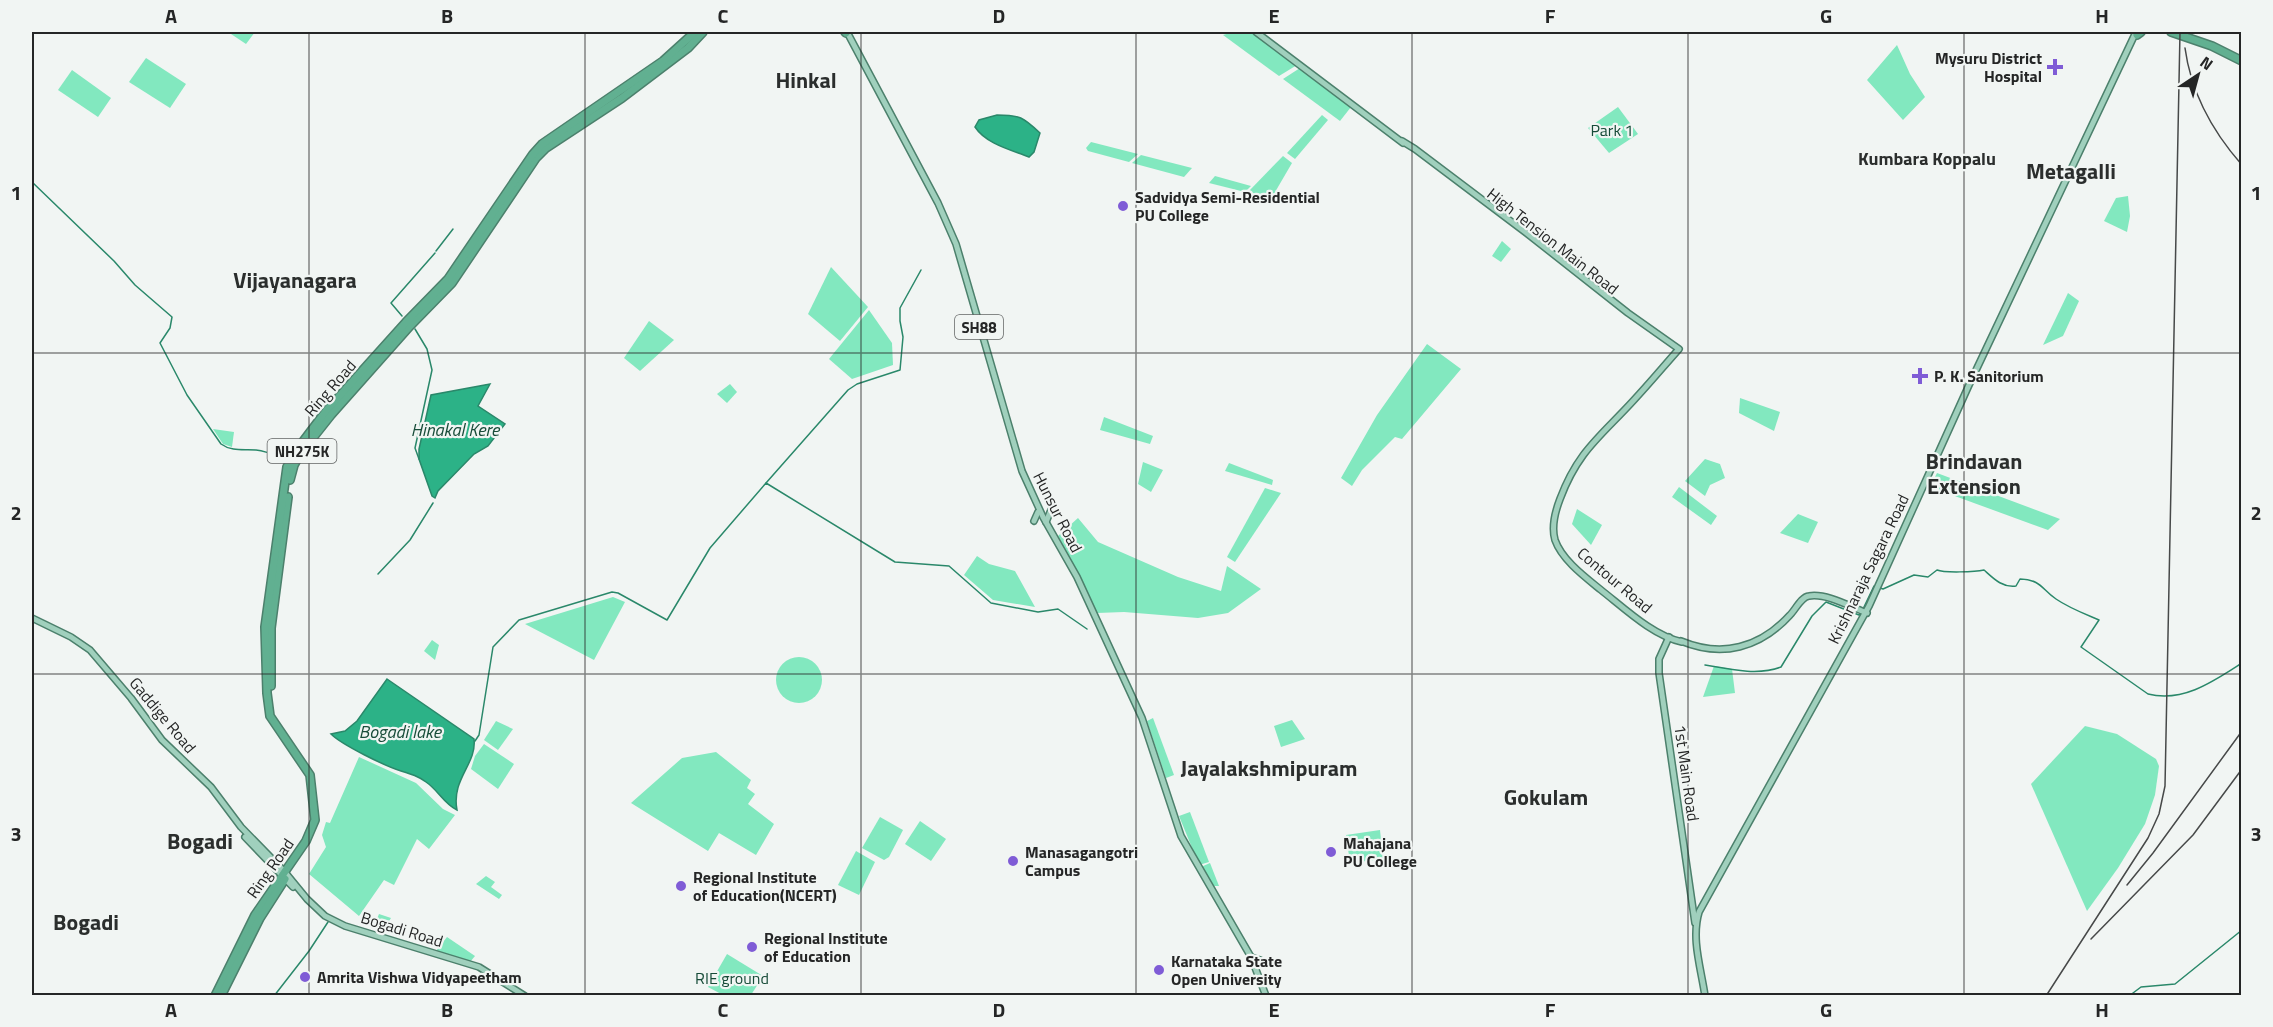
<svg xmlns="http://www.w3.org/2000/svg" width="2273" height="1027" viewBox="0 0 2273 1027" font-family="'Titillium Web',sans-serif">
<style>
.green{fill:#82e8bf}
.water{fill:#2cb287;stroke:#2a886a;stroke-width:1.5}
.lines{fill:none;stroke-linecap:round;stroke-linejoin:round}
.stream{stroke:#2a886a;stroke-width:1.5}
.major-casing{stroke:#4c806c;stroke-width:8}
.highway-casing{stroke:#4c806c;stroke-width:10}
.major{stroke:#a0d0bd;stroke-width:5}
.highway{stroke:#61b091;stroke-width:7}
.rail{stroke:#474949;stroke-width:1.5}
.grid{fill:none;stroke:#252626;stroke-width:1.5;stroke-opacity:0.55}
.poi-dot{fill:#7f5cd6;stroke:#f1f5f3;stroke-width:2}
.labels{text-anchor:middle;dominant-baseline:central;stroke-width:4.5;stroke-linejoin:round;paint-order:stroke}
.shield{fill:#f1f5f3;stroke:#626464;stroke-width:1.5}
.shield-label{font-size:15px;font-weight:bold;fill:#252626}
.poi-label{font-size:16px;font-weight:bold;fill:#252626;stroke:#f1f5f3;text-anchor:start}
.park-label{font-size:16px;fill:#174b38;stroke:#f1f5f3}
.street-label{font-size:16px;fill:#252626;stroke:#f1f5f3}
.neighbourhood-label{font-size:18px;font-weight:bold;fill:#2b2e2d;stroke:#f1f5f3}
.water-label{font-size:18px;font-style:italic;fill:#194d3a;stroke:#f1f5f3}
.district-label{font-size:22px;font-weight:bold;fill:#2b2e2d;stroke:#f1f5f3}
.neatline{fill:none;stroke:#252626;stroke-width:2}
.grid-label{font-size:20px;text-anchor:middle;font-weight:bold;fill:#252626}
</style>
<rect width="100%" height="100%" fill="#f1f5f3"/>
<g class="green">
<path d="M228,32h27l-9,12z"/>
<path d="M1233,32h20l44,33 -18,11 -56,-41z"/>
<path d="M1897,45l13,29 15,23 -22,23 -36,-40z"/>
<path d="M146,58l40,26 -16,24 -41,-26z"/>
<path d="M1300,68l51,39 -11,14 -57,-42z"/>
<path d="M72,70l39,28 -13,19 -40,-27z"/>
<path d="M1618,107l20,27 -29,19 -21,-25z"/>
<path d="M1322,115l6,5 -33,39 -8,-6z"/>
<path d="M1091,142l47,12 -9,8 -41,-11 -2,-3z"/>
<path d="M1141,155l51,13 -8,9 -52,-14z"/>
<path d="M1283,156l9,7 -21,36 -23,-7z"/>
<path d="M1215,176l36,10 -6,6 -36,-9z"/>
<path d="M2128,196l2,20 -3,16 -23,-11 12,-23z"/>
<path d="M1502,241l9,8 -10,13 -9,-6z"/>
<path d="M831,267l37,40 -28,34 -32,-27z"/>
<path d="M2068,293l11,8 -16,35 -20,9z"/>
<path d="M869,310l23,33 1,22 -41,14 -23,-20z"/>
<path d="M649,321l25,19 -34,31 -16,-13z"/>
<path d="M1427,344l34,25 -59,70 -7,-2 -33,33 -10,16 -11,-8 36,-63z"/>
<path d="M730,384l7,8 -10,11 -10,-9z"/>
<path d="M1740,398l40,14 -6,19 -35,-18z"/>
<path d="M1104,417l49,19 -3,8 -50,-14z"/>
<path d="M213,429l21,3 -2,15 -9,-3z"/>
<path d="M1705,459l15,5 5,14 -15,7 -5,11 -20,-15z"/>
<path d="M1143,462l20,8 -12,22 -13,-8z"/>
<path d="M1229,463l44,17 -1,5 -47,-14z"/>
<path d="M1937,473l123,46 -12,11 -118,-43z"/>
<path d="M1679,487l38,29 -6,9 -39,-28z"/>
<path d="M1265,488l16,5 -46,69 -8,-5z"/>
<path d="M1577,509l25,16 -11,20 -19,-21z"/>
<path d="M1798,514l20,8 -10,21 -28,-10z"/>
<path d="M1078,518l20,24 80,35 43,14 6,-25 34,23 -33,24 -30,5 -74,-6 -27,1 -39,-77z"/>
<path d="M977,556l12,8 26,7 20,36 -42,-7 -29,-25z"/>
<path d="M613,597l12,5 -31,58 -69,-36z"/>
<path d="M432,640l7,5 -4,15 -11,-9z"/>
<circle cx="799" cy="680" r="23"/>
<path d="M1714,666l18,3 3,24 -32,4z"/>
<path d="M1153,718l21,57 -8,3 -19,-57z"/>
<path d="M1292,720l13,19 -24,8 -7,-21z"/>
<path d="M496,721l17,8 -15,21 -14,-10z"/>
<path d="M2085,726l32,8 39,25 3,7 -4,29 -10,29 -27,44 -31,43 -56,-127z"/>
<path d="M484,744l30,20 -16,25 -27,-20 4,-13z"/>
<path d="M716,752l35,28 -4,8 8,6 -7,10 26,20 -18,31 -37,-22 -11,18 -77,-48 51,-45z"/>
<path d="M359,757l57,26 27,26 12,6 -26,34 -12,-10 -23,46 -10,-5 -25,36 -50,-42 17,-27 -4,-12 4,-13 4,1z"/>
<path d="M1190,812l19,50 -10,3 -20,-49z"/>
<path d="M880,817l23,13 -14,27 -5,3 -22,-12z"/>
<path d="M920,821l26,18 -15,22 -26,-17z"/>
<path d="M1380,830l3,29 -33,4 -4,-28z"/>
<path d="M856,851l19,11 -16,33 -21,-10z"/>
<path d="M1210,863l9,23h-7l-11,-19z"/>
<path d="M486,876l9,6 -4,5 11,8 -3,4 -23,-15z"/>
<path d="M379,914l12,4 -7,11 -10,-3z"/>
<path d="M447,937l28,19 -5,6 -34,-11z"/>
<path d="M727,954l36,22 -12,19h-28l-15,-8z"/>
</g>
<g class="water">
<path d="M997,115c23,0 26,2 43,18l-6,19 -5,5c-17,-7 -43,-13 -54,-30l4,-7z"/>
<path d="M490,384l-12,22 27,18 -17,22 -14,8 -36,37 -3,7 -3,-2 -13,-37v-10l12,-54z"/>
<path d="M387,679l87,60c3,25 -23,40 -17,71 -13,-6 -19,-20 -31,-28 -8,-6 -15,-8 -25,-11 -16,-5 -59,-26 -70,-37l14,-3 12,-10z"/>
</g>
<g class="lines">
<g class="stream">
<path d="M32,182l82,79 21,24 37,32 -2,11 -10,15 27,52 34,49c11,8 23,5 35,6 10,1 19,5 29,9"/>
<path d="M436,251l17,-22"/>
<path d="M402,316l-11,-13 44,-50"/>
<path d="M415,329l12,20 5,21 -17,78 4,11"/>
<path d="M766,483l82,-93 9,-6 43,-14 3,-33 -3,-16v-13l21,-38"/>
<path d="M378,574l32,-34 23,-37"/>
<path d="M1880,588l3,1 31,-14 14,2 9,-7c7,3 38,2 47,0 9,8 18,18 32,16l4,-7c22,1 21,10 36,20 13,9 29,15 43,21l-18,27 67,47c35,9 66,-13 94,-31"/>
<path d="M1863,609l11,-23h2"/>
<path d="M1705,665c23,4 53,11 76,2l31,-51 14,-14 33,13 2,-1"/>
<path d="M475,741l4,-6 14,-88 26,-27 93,-28 6,1 49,27 43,-72 56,-65 129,79 54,4 42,37 47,9 20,-3 29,20"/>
<path d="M274,996l35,-45 19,-29"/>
<path d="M2129,996l12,-9 34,-3 67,-54"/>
</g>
<g class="major-casing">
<g id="major">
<path d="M847,32l91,171 18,41 66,227 21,46 34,60 65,141 39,118 70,121 15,39"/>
<path d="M1256,32l147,111"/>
<path d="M1402,141l13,8 114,86 99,78 51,36c-16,18 -30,35 -46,52 -33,36 -55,50 -73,98 -5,13 -9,27 -5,41 7,20 30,37 46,50 23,18 52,46 81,52"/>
<path d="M1034,521l4,-9"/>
<path d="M1046,522l5,-12"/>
<path d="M32,618l39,19 19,13 41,48 31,42 49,47 30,40 43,44 23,28 18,17 20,10 134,41 46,29"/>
<path d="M1669,637l-10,22v14l36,250"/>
<path d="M1681,641c41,17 79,7 109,-26 6,-6 11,-18 19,-19 18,-3 42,11 58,17"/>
<path d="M245,837l48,50"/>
<path d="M1251,957l9,3"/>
<path d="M1705,996c-4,-28 -14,-57 -6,-84l170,-306 100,-221 167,-353"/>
</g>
</g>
<g class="highway-casing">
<g id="highway">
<path d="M845,32l1,1"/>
<path d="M2171,32l41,14 30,15"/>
<path d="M2137,35l4,-3"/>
<path d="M290,480l4,-15 6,-11 31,-39 79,-89 42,-43 84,-125 10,-10 76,-50 66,-50 15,-16"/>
<path d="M271,686v-58l17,-131"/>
<path d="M215,996l40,-81 51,-74 9,-21 -5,-45 -40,-59 -3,-23 -2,-66 22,-160 8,-15 31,-41 80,-89 42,-43 85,-125 9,-10 121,-83 32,-29"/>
<path d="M221,996l39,-78 25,-39"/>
</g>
</g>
<use href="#major" class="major"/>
<use href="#highway" class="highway"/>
<g class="rail">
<path d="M2185,48c6,45 27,83 57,117"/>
<path d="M2127,885l26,-32 89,-122"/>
<path d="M2091,939l102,-104 49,-66"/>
<path d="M2046,996l102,-158 11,-24 6,-28 15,-754"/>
</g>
</g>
<path class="grid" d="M309,32v964M585,32v964M861,32v964M1136,32v964M1412,32v964M1688,32v964M1964,32v964M32,353h2210M32,674h2210"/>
<g class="poi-dot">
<path d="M2052 58h6v6h6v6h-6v6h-6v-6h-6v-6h6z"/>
<circle cx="1123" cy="206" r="6"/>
<path d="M1917 367h6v6h6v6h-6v6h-6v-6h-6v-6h6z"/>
<circle cx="1331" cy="852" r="6"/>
<circle cx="1013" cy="861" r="6"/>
<circle cx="681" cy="886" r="6"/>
<circle cx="752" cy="947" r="6"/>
<circle cx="1159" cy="970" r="6"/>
<circle cx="305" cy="977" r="6"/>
</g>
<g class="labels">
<g class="shield">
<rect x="955" y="315" width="48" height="24" rx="4.5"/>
<rect x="267.5" y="439" width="69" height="24" rx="4.5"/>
</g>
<g class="shield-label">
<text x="979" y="327">SH88</text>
<text x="302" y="451">NH275K</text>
</g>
<g class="poi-label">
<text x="2042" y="58" text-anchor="end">Mysuru District<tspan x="2042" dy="18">Hospital</tspan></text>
<text x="1135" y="197">Sadvidya Semi-Residential<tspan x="1135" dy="18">PU College</tspan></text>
<text x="1934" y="376">P. K. Sanitorium</text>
<text x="1343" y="843">Mahajana<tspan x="1343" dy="18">PU College</tspan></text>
<text x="1025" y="852">Manasagangotri<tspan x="1025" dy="18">Campus</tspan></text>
<text x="693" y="877">Regional Institute<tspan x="693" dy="18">of Education(NCERT)</tspan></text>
<text x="764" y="938">Regional Institute<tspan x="764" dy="18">of Education</tspan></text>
<text x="1171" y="961">Karnataka State<tspan x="1171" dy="18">Open University</tspan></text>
<text x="317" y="977">Amrita Vishwa Vidyapeetham</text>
</g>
<g class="park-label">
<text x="1612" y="130">Park 1</text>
<text x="732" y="978">RIE ground</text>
</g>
<g class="street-label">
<text transform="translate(1553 241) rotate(38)">High Tension Main Road</text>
<text transform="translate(330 388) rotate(-49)">Ring Road</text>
<text transform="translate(1058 512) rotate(63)">Hunsur Road</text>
<text transform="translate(1868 569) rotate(-64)">Krishnaraja Sagara Road</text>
<text transform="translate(1615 580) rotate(40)">Contour Road</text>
<text transform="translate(163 715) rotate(50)">Gaddige Road</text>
<text transform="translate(1687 773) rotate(82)">1st Main Road</text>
<text transform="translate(270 868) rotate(-55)">Ring Road</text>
<text transform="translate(402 929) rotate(17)">Bogadi Road</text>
</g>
<g class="neighbourhood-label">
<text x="1927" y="158">Kumbara Koppalu</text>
</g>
<g class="water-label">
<text x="455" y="429">Hinakal Kere</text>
<text x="400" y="731">Bogadi lake</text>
</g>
<g class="district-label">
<text x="806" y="80">Hinkal</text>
<text x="2071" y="171">Metagalli</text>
<text x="295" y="280">Vijayanagara</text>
<text x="1974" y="461">Brindavan<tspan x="1974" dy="25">Extension</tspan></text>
<text x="1269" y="768">Jayalakshmipuram</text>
<text x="1546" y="797">Gokulam</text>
<text x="200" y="841">Bogadi</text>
<text x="86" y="922">Bogadi</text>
</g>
</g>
<rect width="2273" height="1027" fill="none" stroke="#f1f5f3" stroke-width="66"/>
<g transform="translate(2198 75) rotate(36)" stroke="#f1f5f3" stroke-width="4.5" paint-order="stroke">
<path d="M0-4.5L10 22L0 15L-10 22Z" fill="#252626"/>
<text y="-9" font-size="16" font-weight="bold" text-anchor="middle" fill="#252626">N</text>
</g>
<rect x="33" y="33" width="2207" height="961" class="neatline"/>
<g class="grid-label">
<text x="171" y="23">A</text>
<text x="447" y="23">B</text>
<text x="723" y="23">C</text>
<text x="999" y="23">D</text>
<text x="1274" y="23">E</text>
<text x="1550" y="23">F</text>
<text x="1826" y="23">G</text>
<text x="2102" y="23">H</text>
<text x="16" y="200">1</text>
<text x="2256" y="200">1</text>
<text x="16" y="520">2</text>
<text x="2256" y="520">2</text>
<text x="16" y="841">3</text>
<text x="2256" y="841">3</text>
<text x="171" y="1017">A</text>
<text x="447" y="1017">B</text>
<text x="723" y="1017">C</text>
<text x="999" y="1017">D</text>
<text x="1274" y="1017">E</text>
<text x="1550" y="1017">F</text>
<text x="1826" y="1017">G</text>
<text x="2102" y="1017">H</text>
</g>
</svg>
